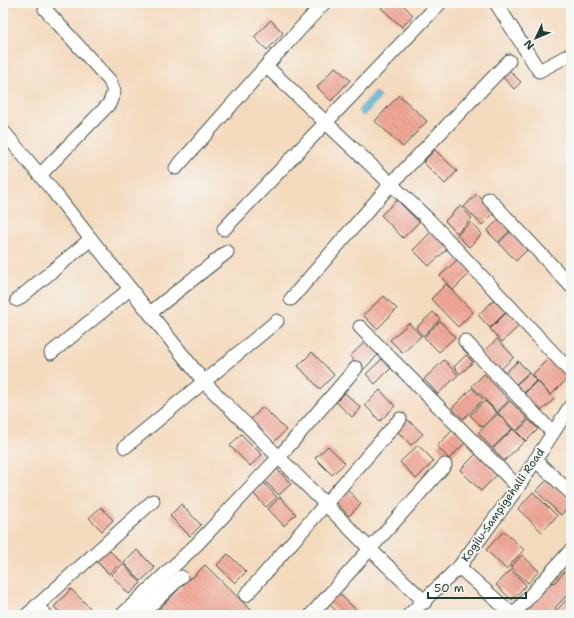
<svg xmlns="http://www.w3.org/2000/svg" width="574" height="618" viewBox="0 0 574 618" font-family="'Shantell Sans',sans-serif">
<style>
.water{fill:url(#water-ripples);stroke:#407e8a}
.building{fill:url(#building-back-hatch)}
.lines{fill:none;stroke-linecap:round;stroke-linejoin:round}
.minor-casing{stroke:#3f5549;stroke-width:15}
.minor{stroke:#fff;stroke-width:13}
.labels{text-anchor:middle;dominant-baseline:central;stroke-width:3.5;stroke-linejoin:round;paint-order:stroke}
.street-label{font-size:11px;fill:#1f3d34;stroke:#f6f6f2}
</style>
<defs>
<pattern id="water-ripples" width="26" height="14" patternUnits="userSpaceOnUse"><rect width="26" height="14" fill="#62bfe0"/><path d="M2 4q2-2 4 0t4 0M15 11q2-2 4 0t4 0" fill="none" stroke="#509cb6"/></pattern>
<pattern id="building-back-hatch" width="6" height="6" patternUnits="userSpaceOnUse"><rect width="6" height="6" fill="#f2a897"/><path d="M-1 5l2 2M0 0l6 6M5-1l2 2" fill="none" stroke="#c38a7c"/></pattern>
</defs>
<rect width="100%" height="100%" fill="#f6f6f2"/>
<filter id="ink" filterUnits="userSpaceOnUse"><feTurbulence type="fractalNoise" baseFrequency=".025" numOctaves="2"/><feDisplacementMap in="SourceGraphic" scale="8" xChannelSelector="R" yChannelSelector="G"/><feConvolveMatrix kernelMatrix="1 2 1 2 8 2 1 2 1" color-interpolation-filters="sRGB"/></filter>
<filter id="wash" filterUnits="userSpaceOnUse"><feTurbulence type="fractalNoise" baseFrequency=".012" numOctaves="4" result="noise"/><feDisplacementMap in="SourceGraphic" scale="16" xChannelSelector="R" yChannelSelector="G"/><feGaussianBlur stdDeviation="0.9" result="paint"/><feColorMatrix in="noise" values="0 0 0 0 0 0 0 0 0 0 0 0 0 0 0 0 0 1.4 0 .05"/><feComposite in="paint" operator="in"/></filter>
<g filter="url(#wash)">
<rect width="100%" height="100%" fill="#f4dabd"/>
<path class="water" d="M375,92l6,5 -18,19 -5,-5z"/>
<g id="blocks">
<g class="building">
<path d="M385,3h16l12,12 -11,12 -21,-19z"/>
<path d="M271,20l12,13 -16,17 -13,-13z"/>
<path d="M335,67l15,13 -19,21 -14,-14z"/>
<path d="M508,69l13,13 -7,7 -12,-13z"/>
<path d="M399,95l28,26 -24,26 -28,-26z"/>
<path d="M435,150l22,21 -12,13 -22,-22z"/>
<path d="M477,194l18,18 -13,13 -18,-18z"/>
<path d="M397,200l22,22 -16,16 -22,-23z"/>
<path d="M460,206l12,12 -15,15 -12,-12z"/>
<path d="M499,219l11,11 -12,12 -11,-11z"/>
<path d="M471,222l11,12 -13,13 -12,-12z"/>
<path d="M433,230l16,17 -20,19 -16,-16z"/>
<path d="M511,231l17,18 -12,12 -17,-18z"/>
<path d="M458,259l13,13 -18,18 -13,-14z"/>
<path d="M446,284l27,28 -15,15 -27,-28z"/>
<path d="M384,296l13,13 -20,20 -14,-14z"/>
<path d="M496,298l12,12 -18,18 -12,-13z"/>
<path d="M508,311l13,13 -19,18 -12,-13z"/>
<path d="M433,312l7,7 -17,17 -7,-8z"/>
<path d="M440,321l15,16 -16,15 -15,-15z"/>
<path d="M409,323l12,13 -18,17 -13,-13z"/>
<path d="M497,339l17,18 -16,15 -17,-18z"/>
<path d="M366,341l13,13 -16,16 -13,-14z"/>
<path d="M312,352l22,23 -14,14 -22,-23z"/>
<path d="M466,355l7,7 -13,12 -6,-7z"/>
<path d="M551,356l19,20 -19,19 -19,-20z"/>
<path d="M382,359l9,9 -16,16 -9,-10z"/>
<path d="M444,360l14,15 -20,19 -14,-15z"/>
<path d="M518,361l11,11 -15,14 -11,-11z"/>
<path d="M529,373l7,8 -14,14 -8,-8z"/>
<path d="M484,374l25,26 -12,12 -25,-26z"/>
<path d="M537,381l17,18 -15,14 -16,-18z"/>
<path d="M472,388l11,12 -20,19 -11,-11z"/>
<path d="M380,390l15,16 -15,15 -15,-16z"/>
<path d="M345,393l16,15 -9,9 -16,-15z"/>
<path d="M485,401l12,12 -15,14 -12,-12z"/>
<path d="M510,401l18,18 -12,12 -18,-18z"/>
<path d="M263,407l23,23 -13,13 -23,-23z"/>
<path d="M498,414l14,15 -20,19 -14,-15z"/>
<path d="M407,419l16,15 -12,11 -15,-15z"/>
<path d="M529,420l9,9 -12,12 -9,-9z"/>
<path d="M454,429l12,13 -17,17 -12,-13z"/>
<path d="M513,429l12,12 -21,20 -11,-12z"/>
<path d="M241,434l21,21 -12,11 -20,-20z"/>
<path d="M418,445l16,16 -18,18 -16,-17z"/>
<path d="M328,446l17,17 -13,12 -17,-17z"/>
<path d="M477,453l21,21 -17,17 -21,-21z"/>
<path d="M276,468l15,16 -12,11 -15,-15z"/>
<path d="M548,479l23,22v3l-10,11 -25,-24z"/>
<path d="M264,483l13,14 -11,10 -13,-14z"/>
<path d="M345,487l16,17 -12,12 -16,-17z"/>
<path d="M533,492l24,24 -15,16 -24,-23z"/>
<path d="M280,497l16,17 -12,12 -16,-17z"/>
<path d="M181,504l20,21 -11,11 -20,-20z"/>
<path d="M101,507l12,13 -11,11 -13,-13z"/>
<path d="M504,531l20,19 -18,19 -20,-19z"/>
<path d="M106,547l15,15 -12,12 -15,-15z"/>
<path d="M137,550l18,18 -14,13 -17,-18z"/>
<path d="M228,554l18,18 -11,11 -18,-18z"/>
<path d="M522,555l17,16 -11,12 -17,-16z"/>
<path d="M123,564l18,19 -12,11 -18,-19z"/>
<path d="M205,565l51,50h-103l38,-38 1,1z"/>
<path d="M511,570l15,15 -14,15 -16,-15z"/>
<path d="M566,570l5,5v16l-16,17 1,2 -5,5h-20l-6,-5 27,-28 2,1z"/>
<path d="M71,589l26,26h-34l-9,-8z"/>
<path d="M337,591l24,24h-21l-13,-14z"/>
<path d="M571,595v20h-17l4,-4 -1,-1z"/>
</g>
</g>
</g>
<g filter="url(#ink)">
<use href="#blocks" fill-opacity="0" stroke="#3f5549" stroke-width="1"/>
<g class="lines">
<g class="minor-casing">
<g id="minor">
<path d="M496,3l43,68 32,-17"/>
<path d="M266,66l164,155 141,151"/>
<path d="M3,131l50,60 151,191 166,167 55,53"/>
<path d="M176,168l90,-102 58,-63"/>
<path d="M40,175l69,-71 5,-12 -4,-11 -65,-72"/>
<path d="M489,199l82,87"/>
<path d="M224,229l216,-226"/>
<path d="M291,299l100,-115 118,-123"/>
<path d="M17,300l74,-61"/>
<path d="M150,313l77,-61"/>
<path d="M360,327l158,160"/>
<path d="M465,341l88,92"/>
<path d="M51,353l79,-64"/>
<path d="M125,447l152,-126"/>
<path d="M535,460l36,33"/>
<path d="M459,567l54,48"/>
<path d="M246,595l154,-176"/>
<path d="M36,606l10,9"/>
<path d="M27,615l126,-114"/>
<path d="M122,615l75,-71 82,-87 77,-89"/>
<path d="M140,615l41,-38"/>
<path d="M311,615l134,-150"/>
<path d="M409,615l50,-48 59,-80 53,-82"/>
<path d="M513,615l58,-65"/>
</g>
</g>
<use href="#minor" class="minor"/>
</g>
</g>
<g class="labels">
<g class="street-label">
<text transform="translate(503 505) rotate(-55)">Kogilu-Sampigehalli Road</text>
</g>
</g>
<rect width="574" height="618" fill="none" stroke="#f6f6f2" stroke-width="16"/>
<g transform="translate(536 38) rotate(226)" stroke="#f6f6f2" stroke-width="3" paint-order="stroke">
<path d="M0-3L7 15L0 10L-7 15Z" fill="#1f3d34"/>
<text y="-6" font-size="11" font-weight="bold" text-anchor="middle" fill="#1f3d34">N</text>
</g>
<path d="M428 592v6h98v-6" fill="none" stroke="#1f3d34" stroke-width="2"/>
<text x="434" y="592" font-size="12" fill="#1f3d34" stroke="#f6f6f2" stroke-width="3" paint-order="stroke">50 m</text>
</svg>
